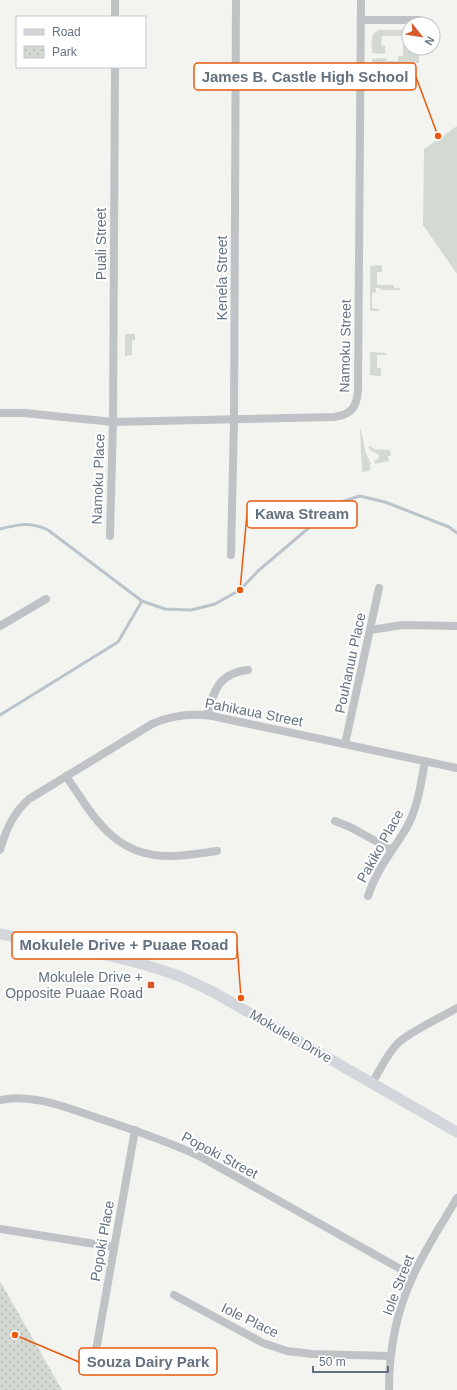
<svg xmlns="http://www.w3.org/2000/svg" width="457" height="1390" viewBox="0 0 457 1390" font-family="Arial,sans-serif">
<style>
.green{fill:#d4dad1}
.park{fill:url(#park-dots)}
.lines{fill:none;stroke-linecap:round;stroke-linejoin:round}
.stream{stroke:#bbc4ca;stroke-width:3}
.street{stroke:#bfc3c6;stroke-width:8}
.secondary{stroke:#d3d7db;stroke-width:11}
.poi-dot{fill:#d8592b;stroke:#fff;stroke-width:1.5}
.labels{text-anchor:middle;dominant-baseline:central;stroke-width:4;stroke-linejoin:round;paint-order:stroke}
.street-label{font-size:14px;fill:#64727f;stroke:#fff}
.poi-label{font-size:14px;fill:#64727f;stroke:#fff;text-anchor:end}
.leader{fill:none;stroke:#e8590c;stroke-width:1.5}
.callout-dot{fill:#e8590c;stroke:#fff;stroke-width:1.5}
.callout{fill:#fff;stroke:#e8590c;stroke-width:1.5}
.callout-label{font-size:15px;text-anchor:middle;font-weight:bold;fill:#64727f}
</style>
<defs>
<pattern id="park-dots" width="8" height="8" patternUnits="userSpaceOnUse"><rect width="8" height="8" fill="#d4dad1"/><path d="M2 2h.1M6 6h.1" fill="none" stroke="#b0b5af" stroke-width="1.8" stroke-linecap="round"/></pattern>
</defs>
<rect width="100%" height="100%" fill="#f3f4f0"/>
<g class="green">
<path d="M379,30h30v18h10v15h-47v-4l15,-1v3h11v-5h5v-20h-21l-1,9 4,1v8l-13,-1c0,-9 -3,-19 7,-23z"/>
<path d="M457,126v148l-34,-49 1,-76z"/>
<path d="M382,265v7h-5v13h17v3h6v2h-19l-1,-2h-4v4l-4,1v15l7,1v2h-9v-45z"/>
<path d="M125,334h10v6l-3,1v14l-7,1z"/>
<path d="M370,352l16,1v2h-9v13h4v8l-11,-1z"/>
<path d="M360,428l2,6 3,17 6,13 -1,1 1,4 -2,1v1l-7,1z"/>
<path d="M370,446l4,3 16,1 1,6h-3l1,5 -14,3 -1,-3 5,-3v-3l-9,-5 -2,-3z"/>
</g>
<path class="park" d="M0,1281l62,109h-62z"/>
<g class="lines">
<g class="stream">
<path d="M0,529c19,-5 30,-7 48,1l94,71"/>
<path d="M0,715l118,-73 24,-41 23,8 26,1 24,-6 25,-14 18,-19 80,-68 22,-7 25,6 64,25 8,6"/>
</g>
<g class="street">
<path d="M115,17v-17"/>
<path d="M361,20h59"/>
<path d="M0,413h24l89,9 221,-5c17,-2 23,-10 24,-27l3,-390"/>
<path d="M110,536l3,-114 2,-355"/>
<path d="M231,555l3,-136 2,-419"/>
<path d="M0,626l46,-27"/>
<path d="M370,630l33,-5 54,1"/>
<path d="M207,715c7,-25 12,-42 41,-45"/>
<path d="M345,744l34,-156"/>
<path d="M66,776c28,41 48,81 105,80 15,0 31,-3 46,-5"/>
<path d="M335,821l15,6 42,23"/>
<path d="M0,850c6,-20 13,-37 29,-51l123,-75c20,-9 38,-11 60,-8l245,52"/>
<path d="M368,896c9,-28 25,-45 39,-69 11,-20 14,-44 18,-66"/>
<path d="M372,1083c8,-13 15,-29 26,-40 13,-12 42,-25 59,-35"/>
<path d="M0,1100c35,-7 69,9 101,19 35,12 67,22 100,38l212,119"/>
<path d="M1,1229l113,18"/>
<path d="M174,1295l89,48 24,8 26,3 78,2"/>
<path d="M95,1356l40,-226"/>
<path d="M389,1390c0,-39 7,-78 24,-114 12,-27 29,-52 44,-78"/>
</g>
<path class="secondary" d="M0,934c60,12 122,21 179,42 12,5 24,11 36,17l242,139"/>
</g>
<rect class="poi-dot" x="147" y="981" width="8" height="8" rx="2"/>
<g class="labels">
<g class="street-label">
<text transform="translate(101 244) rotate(-90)">Puali Street</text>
<text transform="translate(222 278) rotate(-90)">Kenela Street</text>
<text transform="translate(345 346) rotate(-89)">Namoku Street</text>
<text transform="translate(98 479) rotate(-88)">Namoku Place</text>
<text transform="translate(350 663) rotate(-78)">Pouhanuu Place</text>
<text transform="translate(254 712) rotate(11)">Pahikaua Street</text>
<text transform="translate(380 846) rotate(-61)">Pakiko Place</text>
<text transform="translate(291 1036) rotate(30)">Mokulele Drive</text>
<text transform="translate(220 1155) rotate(28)">Popoki Street</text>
<text transform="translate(102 1241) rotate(-80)">Popoki Place</text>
<text transform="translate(398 1285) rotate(-69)">Iole Street</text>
<text transform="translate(250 1320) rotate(26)">Iole Place</text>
</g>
<g class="poi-label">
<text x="143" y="977">Mokulele Drive +<tspan x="143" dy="16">Opposite Puaae Road</tspan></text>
</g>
</g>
<path class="leader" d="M438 136L416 77M240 590L247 514M241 998L237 945M15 1335L79 1362"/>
<g class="callout-dot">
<circle cx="438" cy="136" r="4"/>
<circle cx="240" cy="590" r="4"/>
<circle cx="241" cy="998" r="4"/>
<circle cx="15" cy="1335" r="4"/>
</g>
<g class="callout">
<rect x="194" y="63" width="222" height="27" rx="4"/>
<rect x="247" y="501" width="110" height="27" rx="4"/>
<rect x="12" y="932" width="225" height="27" rx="4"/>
<rect x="79" y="1348" width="138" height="27" rx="4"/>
</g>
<g class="callout-label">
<text x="305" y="82">James B. Castle High School</text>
<text x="302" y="519">Kawa Stream</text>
<text x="124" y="950">Mokulele Drive + Puaae Road</text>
<text x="148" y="1367">Souza Dairy Park</text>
</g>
<rect x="16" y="16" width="130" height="52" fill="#ffffff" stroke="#c1c7cc"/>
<rect x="24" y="29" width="20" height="6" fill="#d3d7db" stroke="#c1c7cc"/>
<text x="52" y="36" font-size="12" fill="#64727f">Road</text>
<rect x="24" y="46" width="20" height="12" fill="url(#park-dots)" stroke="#c1c7cc"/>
<text x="52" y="56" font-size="12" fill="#64727f">Park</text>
<g transform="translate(421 36) rotate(120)"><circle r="19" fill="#ffffff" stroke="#c1c7cc"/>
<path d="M0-3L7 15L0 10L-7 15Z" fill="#d8592b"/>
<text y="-6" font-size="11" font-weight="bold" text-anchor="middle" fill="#64727f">N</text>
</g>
<path d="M313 1366v6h75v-6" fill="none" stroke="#64727f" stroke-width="2"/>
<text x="319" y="1366" font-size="12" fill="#64727f" stroke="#ffffff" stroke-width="3" paint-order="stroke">50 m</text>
</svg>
